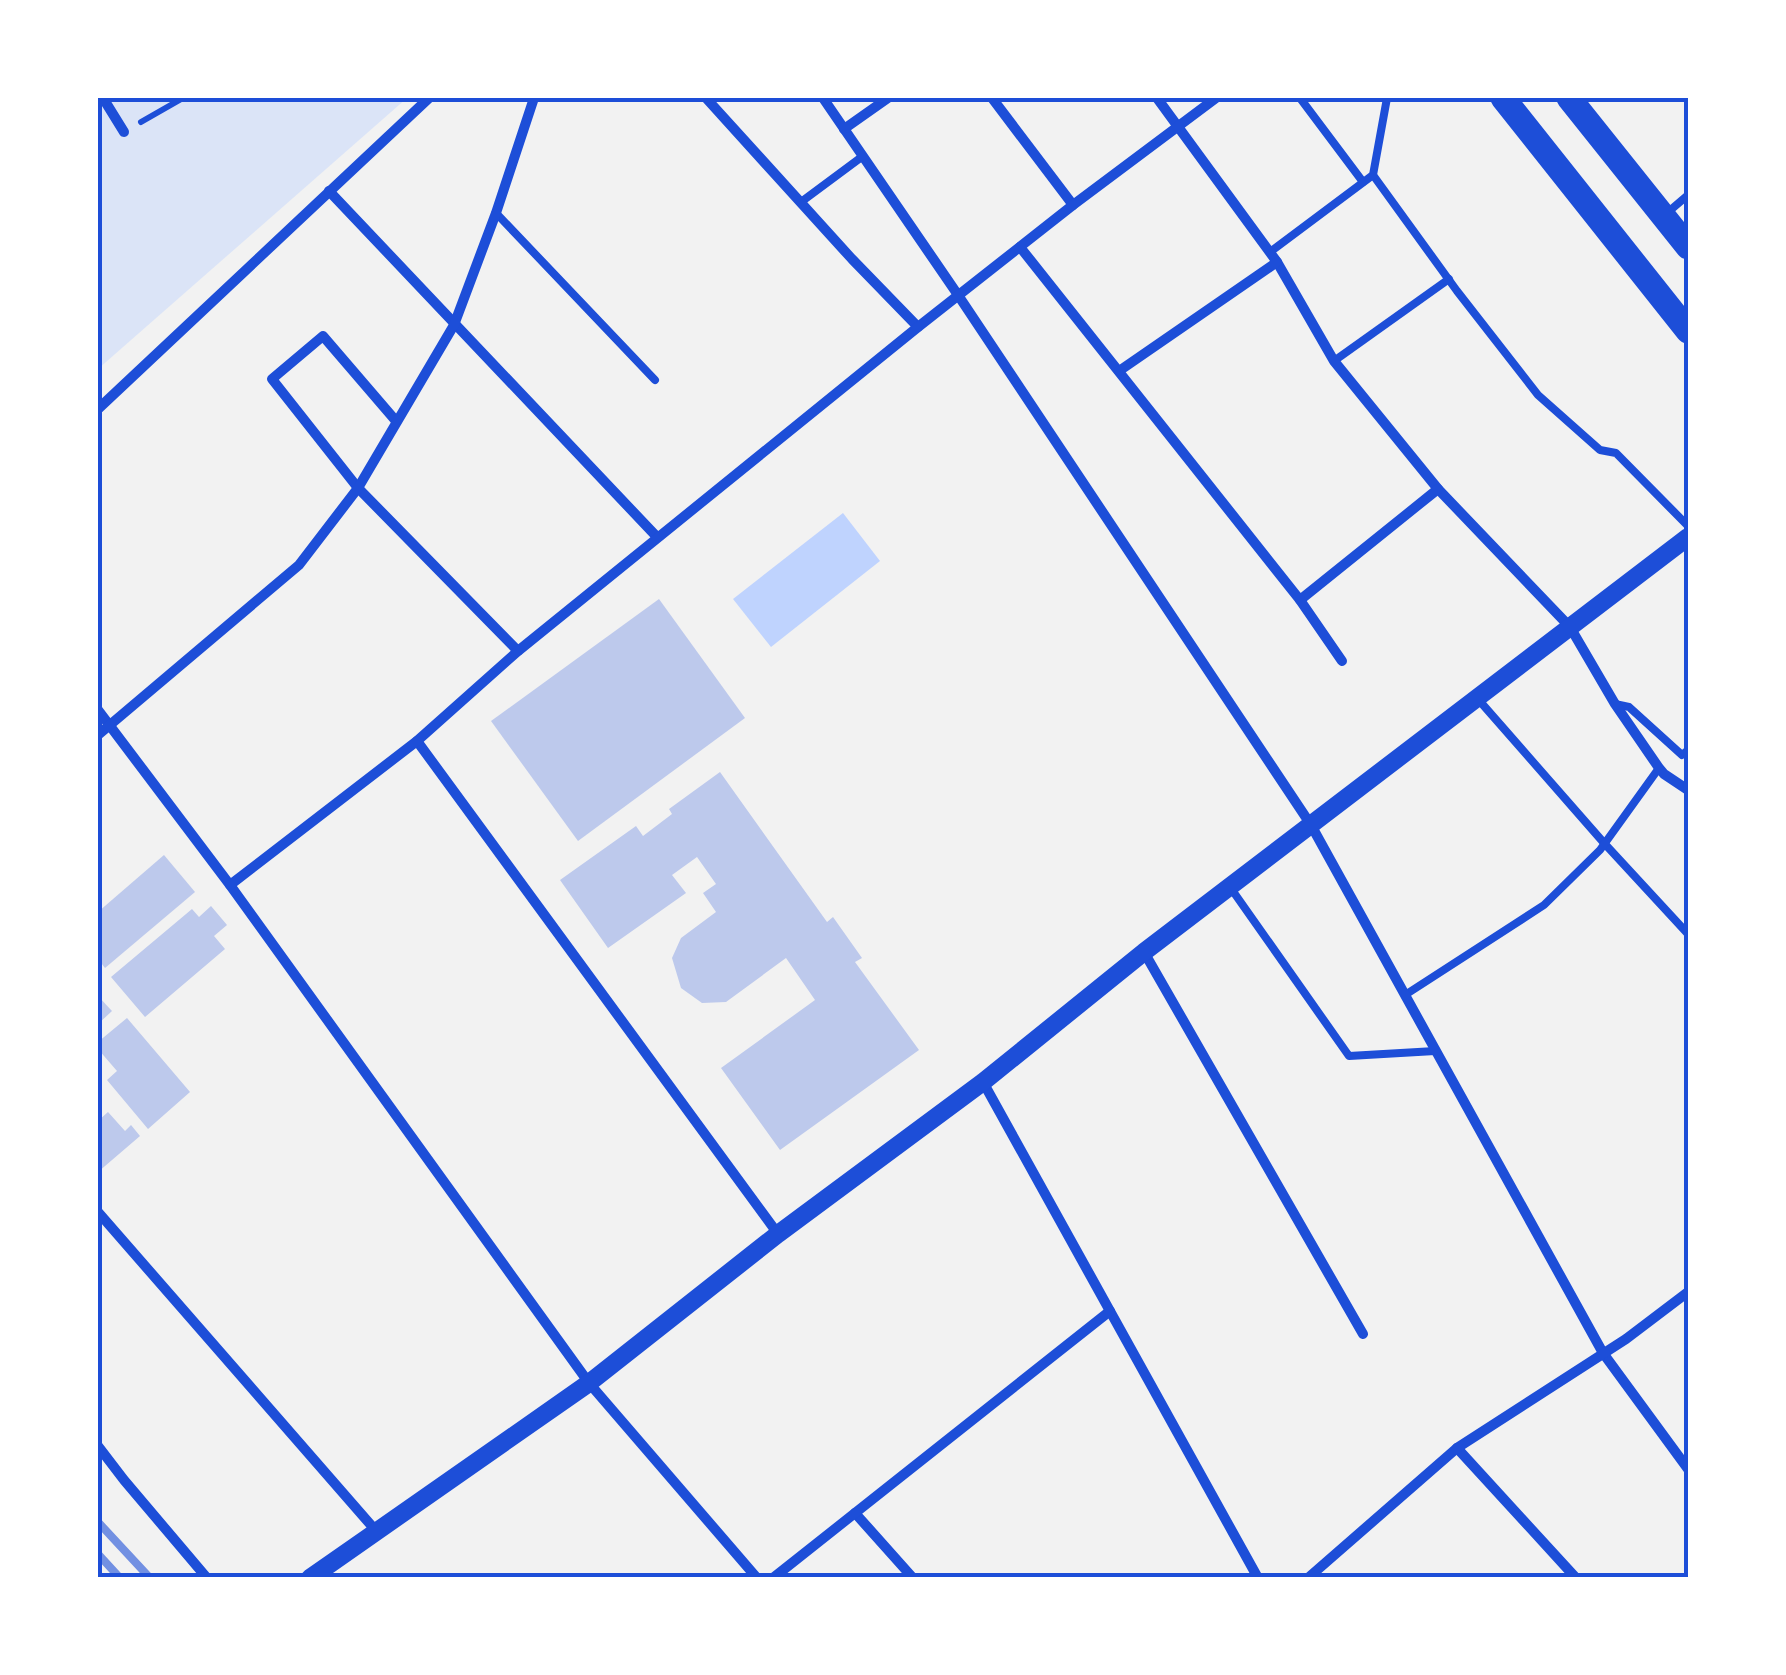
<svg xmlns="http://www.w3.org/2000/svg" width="1786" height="1675" viewBox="0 0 1786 1675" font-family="'Titillium Web',sans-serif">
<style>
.green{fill:#dbe4f7}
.water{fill:#bfd3fe}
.building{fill:#bdc9ec}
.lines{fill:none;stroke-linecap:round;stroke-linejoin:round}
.path{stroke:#1d4ed8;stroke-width:6}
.service{stroke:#1d4ed8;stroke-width:8}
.minor{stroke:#1d4ed8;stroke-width:10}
.tertiary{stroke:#1d4ed8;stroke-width:18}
.primary{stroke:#1d4ed8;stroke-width:25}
.rail{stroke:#7290e2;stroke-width:8}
.neatline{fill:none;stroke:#1d4ed8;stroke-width:4}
</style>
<rect width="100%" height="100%" fill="#f2f2f2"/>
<path class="green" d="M98,98h309l-309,271z"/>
<path class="water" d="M843,513l37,48 -109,86 -38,-48z"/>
<g class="building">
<path d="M659,599l86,119 -167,123 -87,-120z"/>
<path d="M720,772l107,150 6,-5 29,41 -7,4 64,88 -139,100 -59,-82 94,-68 -29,-42 -60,44 -24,1 -21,-15 -9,-30 9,-20 35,-26 -13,-19 13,-9 -19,-27 -25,18 14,18 -78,55 -48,-68 76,-54 7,10 29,-22 -3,-5z"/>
<path d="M164,855l31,37 -90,76 -7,-9v-47z"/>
<path d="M211,906l16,19 -13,11 11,13 -80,68 -34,-40 81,-68 7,8z"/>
<path d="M98,996l14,15 -14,13z"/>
<path d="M127,1018l63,74 -42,37 -41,-49 10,-9 -19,-22v-7z"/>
<path d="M108,1112l17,19 6,-6 9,11 -42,36v-51z"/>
</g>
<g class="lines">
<path class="path" d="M141,122l42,-24"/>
<g class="service">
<path d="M1300,98l63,84"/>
<path d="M1373,175l84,116 81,104 62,55 16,3 72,73"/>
<path d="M801,202l62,-46"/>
<path d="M496,213l159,167"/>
<path d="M1667,213l21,-18"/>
<path d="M1270,252l103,-77 14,-77"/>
<path d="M1334,361l115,-82"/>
<path d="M1477,698l127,145 84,91"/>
<path d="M1615,704l14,3 53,48 6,-5"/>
<path d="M1230,887l119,169 86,-5"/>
<path d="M1405,995l139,-90 56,-55 59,-82"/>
</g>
<g class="minor">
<path d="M103,98l21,34"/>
<path d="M706,98l146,161 66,68"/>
<path d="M823,98l135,197 353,530 292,528 85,116"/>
<path d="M992,98l81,107"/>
<path d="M1157,98l120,164 57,99 104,128 132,138 45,77 44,64 5,6 24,16"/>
<path d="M844,129l44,-31"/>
<path d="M329,191l328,346"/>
<path d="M1020,247l280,353 138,-111"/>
<path d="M1119,371l158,-109"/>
<path d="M98,409l331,-311"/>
<path d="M396,421l-73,-85 -51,43 86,109 160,163"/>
<path d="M1300,600l42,61"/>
<path d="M98,710l132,175 359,498 168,195"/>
<path d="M98,735l201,-170 59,-77 96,-163 42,-112 38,-115"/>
<path d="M417,741l361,493"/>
<path d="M230,885l187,-144 101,-90 400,-324 155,-122 143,-107"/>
<path d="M1144,952l219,382"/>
<path d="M983,1082l275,496"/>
<path d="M98,1212l279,320"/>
<path d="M98,1446l26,34 83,98"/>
<path d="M1457,1448l119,130"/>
<path d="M855,1513l58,65"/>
<path d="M773,1578l337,-267"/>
<path d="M1308,1578l149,-130 169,-109 62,-47"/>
</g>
<path class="tertiary" d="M310,1578l279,-195 189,-149 205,-152 161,-130 544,-415"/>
<g class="primary">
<path d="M1503,98l185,233"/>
<path d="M1569,98l119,149"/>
</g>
<g class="rail">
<path d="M98,1522l52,56"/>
<path d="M98,1554l22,24"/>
</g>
</g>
<rect width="1786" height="1675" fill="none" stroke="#ffffff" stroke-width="200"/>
<rect x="100" y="100" width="1586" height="1475" class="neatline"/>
</svg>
